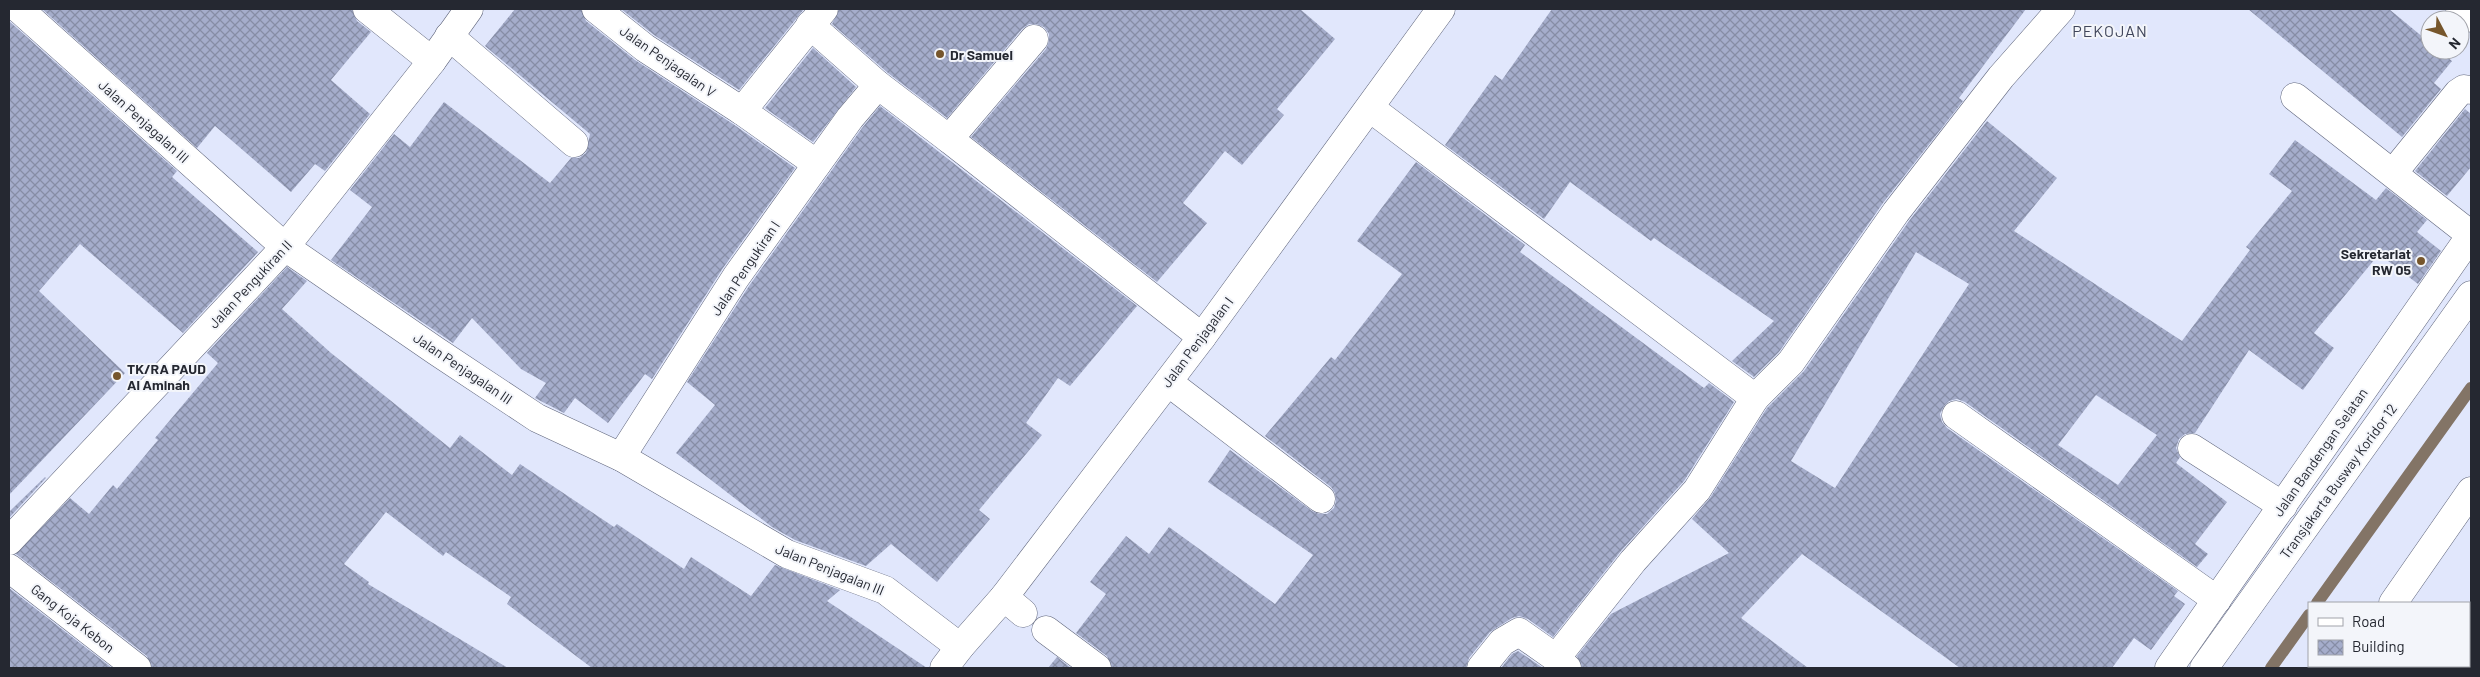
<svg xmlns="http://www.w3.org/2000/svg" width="2480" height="677" viewBox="0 0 2480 677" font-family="Barlow,sans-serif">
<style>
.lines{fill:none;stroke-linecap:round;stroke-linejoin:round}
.stream{stroke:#837466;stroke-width:12}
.building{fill:url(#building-cross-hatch);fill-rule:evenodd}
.minor-casing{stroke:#60667c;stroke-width:29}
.major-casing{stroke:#60667c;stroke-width:29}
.minor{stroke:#fff;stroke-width:28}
.major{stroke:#fff;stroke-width:28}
.poi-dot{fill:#76562c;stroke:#f3f5fa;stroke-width:2}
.labels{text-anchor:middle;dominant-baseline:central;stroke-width:4;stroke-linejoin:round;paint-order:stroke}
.poi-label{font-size:14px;font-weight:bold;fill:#252831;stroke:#f3f5fa;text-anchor:start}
.street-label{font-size:14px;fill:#252831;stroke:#f3f5fa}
.quarter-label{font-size:16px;letter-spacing:1px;fill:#40465b;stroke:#f3f5fa}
</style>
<defs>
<pattern id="building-cross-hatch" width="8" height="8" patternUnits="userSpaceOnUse" patternTransform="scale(1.25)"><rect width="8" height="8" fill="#a5adcb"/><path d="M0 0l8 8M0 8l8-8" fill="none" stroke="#868da5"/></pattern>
</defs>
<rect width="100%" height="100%" fill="#e1e7fc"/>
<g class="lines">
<g class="stream">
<path d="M2317,603l154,-215"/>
<path d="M2271,668l38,-53"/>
</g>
</g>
<g class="building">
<path d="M42,9h310l5,12 14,11 -40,48 39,34 -45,57 -10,-7 -24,28 -76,-66 -18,22z"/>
<path d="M515,9h66l5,12 49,39 98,64 62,44 -72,100 -71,111 -7,-5 -37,49 -33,-25 -11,15 -29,-15 11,-15 -25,-14 -49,-51 -19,25 -122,-83 41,-53 -22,-17 44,-56 16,13 34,-45 106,81 21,-25h8l7,-5 4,-19 -105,-88z"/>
<path d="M621,9h183l-65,81 -85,-55z"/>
<path d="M839,9h461l35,30 -58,70 7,6 -42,50 -17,-14 -42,52 24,20 -50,59 -186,-145 75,-88 3,-8v-7l-5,-7 -8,-3h-7l-7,5 -75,89 -59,-45 -56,-49z"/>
<path d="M1552,9h474l-67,89 4,3 -80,102 -104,149 -25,25 -22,-16 42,-40 -120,-83 -3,3 -81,-59 -26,37 -99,-74 50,-70 7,5z"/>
<path d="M2248,9h141l41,34v7h8l14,11 -18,22 7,6 -39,48z"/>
<path d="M9,21l168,150 -5,6 86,75 -75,81 -103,-89 -41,47 86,82 -116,122z"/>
<path d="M813,48l43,39 -43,55 -48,-34z"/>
<path d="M880,106l257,200 -67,80 -12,-8 -32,45 16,12 -63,75 11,9 -53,63 -46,-38 -25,22 -71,-26 -23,-13 -96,-74 39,-48 -28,-23 62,-96 113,-158z"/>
<path d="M2465,109l6,5v53l-24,29 -32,-25z"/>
<path d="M1987,121l70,57 -43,53 168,110 68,-91 -4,-3 46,-56 -23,-17 26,-34 81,60 10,-12 41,32 -10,12 24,19 -23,33 -39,-30 -65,79 20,15 -31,42 -54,-40 -54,83 -10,1 -6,5 -3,9 4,9 -4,6 51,39 -32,42 13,10 -11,13 -232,-165 -8,-3 -8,2 -5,5 -4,8 2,8 5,6 231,163 -4,5 11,8 -34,46 -17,-12 -22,30h-152l-158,-114 -61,64 67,50h-226l-5,-12 34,-42 118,-61 -37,-34 18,-21 57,-90 37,-37 105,-150zM1916,252l53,32 -134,204 -44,-27zM2096,395l61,40 -39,50 -60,-40z"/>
<path d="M1416,162l109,83 -5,7 184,136 5,-5 25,19 -50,79 -63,70 -68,86 -25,-18 -9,-3 -7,2 -22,14 -21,26 -3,10h-354l-5,-12 -31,-23 30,-39 -16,-12 36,-46 23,18 20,-27 106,77 38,-49 -105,-73 22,-32 82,61 7,3h8l7,-6 2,-7 -1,-8 -4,-6 -66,-51 66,-79 4,3 67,-86 -45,-33z"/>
<path d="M287,267l20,14 -25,28 49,44 119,95 10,-13 52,40 8,-11 94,63 3,-3 67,45 7,-12 60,39 24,-31 65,25 -13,11 100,67h-335l-85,-64 4,-7 -65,-45 -3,4 -57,-44 -42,52 25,18 -1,2 140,84h-356l-5,-12 -131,-102 54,-56 19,16 24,-29 4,4 41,-49 -3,-2 63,-75 -11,-10z"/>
<path d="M45,477l1,1 -37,40v-6z"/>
<path d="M9,588l103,80h-103z"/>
<path d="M1518,651l25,17h-42l11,-14z"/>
<path d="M1057,657l14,11h-23z"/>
</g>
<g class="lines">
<g class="minor-casing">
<g id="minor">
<path d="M19,9l266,238 151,104 101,67 84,39 166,97 98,36 75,57"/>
<path d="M367,9l65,52"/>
<path d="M596,9l49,39 97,63 75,53"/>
<path d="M2460,9l11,9"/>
<path d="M810,25l68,60 71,54 85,-100"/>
<path d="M449,36l125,107"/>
<path d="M2295,97l176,138"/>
<path d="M1370,108l385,290 36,-36 105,-150 105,-135 60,-68"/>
<path d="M742,111l82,-102"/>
<path d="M949,139l253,198"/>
<path d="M2393,173l65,-80 6,-4 7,1"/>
<path d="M1168,382l153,117"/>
<path d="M1956,415l261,185"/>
<path d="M2192,448l91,58"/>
<path d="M621,457l115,-180 114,-159 28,-33"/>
<path d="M9,541l276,-294 147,-186 37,-52"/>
<path d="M9,568l128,100"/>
<path d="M1004,597l19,16"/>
<path d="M1046,630l51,38"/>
<path d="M944,668l16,-21 44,-50 198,-260 239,-328"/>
<path d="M1481,668l21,-26 17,-10 37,26"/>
<path d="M1567,668l-11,-10 77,-97 64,-71 58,-92"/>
<path d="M2204,668l267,-373"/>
</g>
</g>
<g class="major-casing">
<g id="major">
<path d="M2393,603l78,-112"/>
<path d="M2169,668l302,-433"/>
<path d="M2347,668l2,-2"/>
</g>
</g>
<use href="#minor" class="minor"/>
<use href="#major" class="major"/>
</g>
<g class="poi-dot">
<circle cx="940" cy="54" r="5"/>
<circle cx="2421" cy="261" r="5"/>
<circle cx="117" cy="376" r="5"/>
</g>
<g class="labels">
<g class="poi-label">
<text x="950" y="54">Dr Samuel</text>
<text x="2411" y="253" text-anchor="end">Sekretariat<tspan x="2411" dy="16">RW 05</tspan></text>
<text x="127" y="368">TK/RA PAUD<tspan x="127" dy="16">Al Aminah</tspan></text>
</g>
<g class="street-label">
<text transform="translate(668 61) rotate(35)">Jalan Penjagalan V</text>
<text transform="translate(144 121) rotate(42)">Jalan Penjagalan III</text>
<text transform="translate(745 268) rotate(-56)">Jalan Pengukiran I</text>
<text transform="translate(250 284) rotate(-47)">Jalan Pengukiran II</text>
<text transform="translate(1197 342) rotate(-53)">Jalan Penjagalan I</text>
<text transform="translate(463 368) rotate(34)">Jalan Penjagalan III</text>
<text transform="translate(2320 452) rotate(-55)">Jalan Bandengan Selatan</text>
<text transform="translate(2338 481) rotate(-54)">Transjakarta Busway Koridor 12</text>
<text transform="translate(830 569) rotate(22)">Jalan Penjagalan III</text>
<text transform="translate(73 618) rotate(38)">Gang Koja Kebon</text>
</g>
<g class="quarter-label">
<text x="2110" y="30">PEKOJAN</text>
</g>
</g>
<rect width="2480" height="677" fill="none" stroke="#252831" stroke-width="20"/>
<rect x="2308" y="602" width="162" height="65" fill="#f3f5fa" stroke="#a1a3aa"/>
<rect x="2318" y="618" width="25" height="8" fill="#ffffff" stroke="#a1a3aa"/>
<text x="2352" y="627" font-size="15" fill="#252831">Road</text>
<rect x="2318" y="640" width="25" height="15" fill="url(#building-cross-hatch)" stroke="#a1a3aa"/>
<text x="2352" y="652" font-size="15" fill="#252831">Building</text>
<g transform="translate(2445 35) rotate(131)"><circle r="24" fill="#f3f5fa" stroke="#a1a3aa"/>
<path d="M0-4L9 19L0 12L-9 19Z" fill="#76562c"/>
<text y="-8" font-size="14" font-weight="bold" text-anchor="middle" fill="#252831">N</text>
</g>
</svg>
